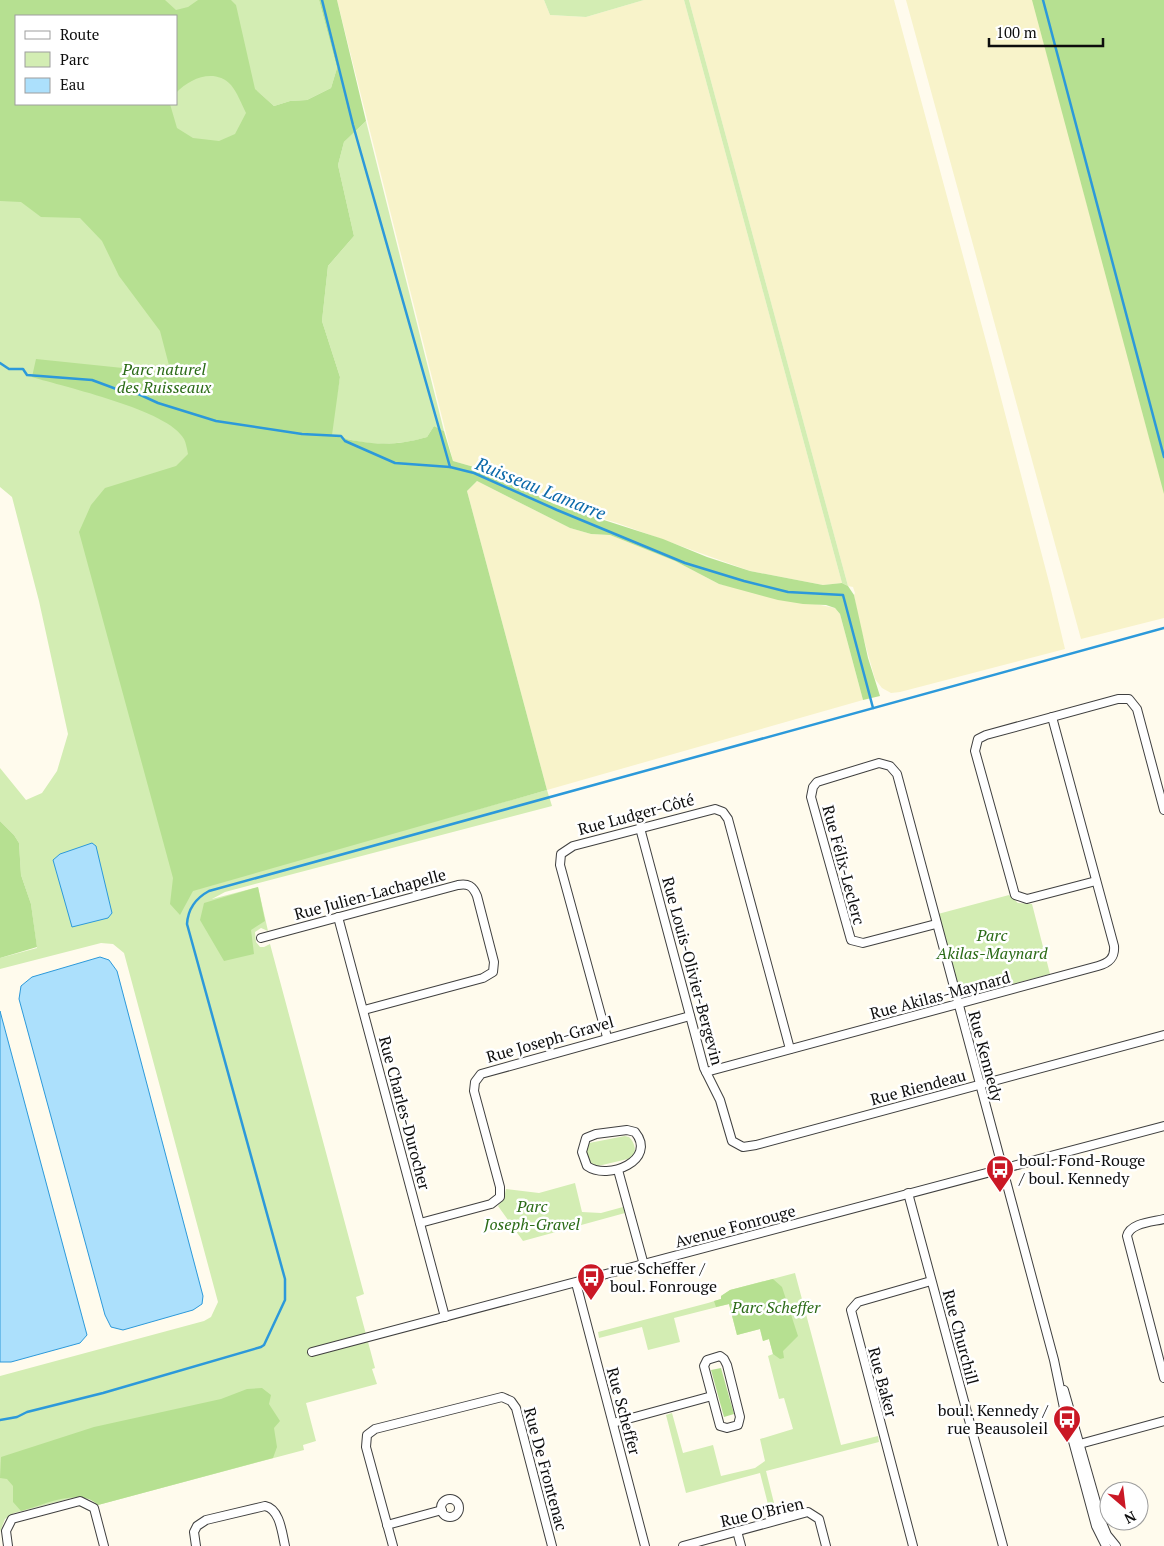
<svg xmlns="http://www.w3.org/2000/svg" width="1164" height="1546" viewBox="0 0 1164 1546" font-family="'PT Serif',serif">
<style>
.farmland{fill:#f8f3ca}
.green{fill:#d3edb3;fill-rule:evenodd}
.forest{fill:#b6e091;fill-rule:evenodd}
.water{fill:#ace0fc;stroke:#2c99da}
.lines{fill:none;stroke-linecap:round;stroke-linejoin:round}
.stream{stroke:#2c99da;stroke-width:2.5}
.street-casing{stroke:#404040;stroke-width:10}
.street{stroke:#fff;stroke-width:8}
.labels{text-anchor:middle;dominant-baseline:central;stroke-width:5;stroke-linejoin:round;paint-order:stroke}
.park-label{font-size:16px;font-style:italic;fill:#2b6b17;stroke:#fff}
.street-label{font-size:16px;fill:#0d0d0d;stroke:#fff}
.poi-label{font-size:16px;fill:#0d0d0d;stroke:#fff;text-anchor:start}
.water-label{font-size:18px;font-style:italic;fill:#0b69aa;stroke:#fff}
</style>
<rect width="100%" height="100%" fill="#fffbed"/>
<g class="farmland">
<path d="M337,0h207l6,15 36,2 58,-17h40l158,583 -19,2 -73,-14 -133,-48 -63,-19 -66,-33 -35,-10z"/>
<path d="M689,0h205l96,356 60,230 15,63 -165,43 -9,1 -9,-5 -7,-9 -16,-57 -5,-27 1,-2 -2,-6 -5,-1z"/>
<path d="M906,0h129l129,491v127l-83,21z"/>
<path d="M477,481l93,47 21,6 19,1 65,26 44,23 116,24 5,6 23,86 -316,90 -80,-299z"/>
</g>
<g class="green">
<path d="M0,0h319l18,68 -6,20 -24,12 -17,1 -16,5 -17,-15 79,309 4,-23 -18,-56 6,-55 26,-30 -16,-71 6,-23 22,-21 78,310 -10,-5 -7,11c-26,8 -54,9 -80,2l96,380 104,-29 5,16 -327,86 -13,7 46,-12 10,44 -7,-3 -6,4 1,10 4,5h4l6,-3 94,350 -8,3 19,71 -3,1 5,15 -71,19 10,38 -13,4 1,5 -206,55 -8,-7 -14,-1 -62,16 -9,6 -5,13v-156l204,-55 7,-4 7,-15 -94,-349 -11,-9 -12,-1 -101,26v-11l37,-10 -6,-44 -10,-29 -2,-32 -5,-8 -14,-14v-53l26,32 16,-7 15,-22 11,-37 -29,-133 -27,-104 -12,-10zM16,16h160v88h-160z"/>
<path d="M544,0h100l-58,17 -36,-2z"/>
<path d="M684,0h5l159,586 -6,-3z"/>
<path d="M1009,895l9,8 14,1 18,70 -79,21h-10l-23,-81z"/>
<path d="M625,1136l4,1c6,6 8,14 3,21l-34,8 -8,-3 -3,-6 -1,-11 3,-3z"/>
<path d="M575,1183l7,29 19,1 22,-6 2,6 -102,28 -25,-35 6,-8 2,-9 33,4z"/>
<path d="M795,1273l46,172 37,-9 1,6 -113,29 11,44 -6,1 -11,-43 -74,20 -20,-78 6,-2 11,40 30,-8 8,31 34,-8 10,-7 -5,-22 33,-10 -9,-31 -5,1 -11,-43 5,-2 -4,-15 -6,2 -3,-12 -23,6 -8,-31 -55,14 6,24 -32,8 -6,-23 -43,11 -1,-6 110,-29 13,-4v-3l9,-6z"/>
</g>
<g class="forest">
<path d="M0,0h165l11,10 12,-3 10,-7h33l5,5 19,84 19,17 16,-5 17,-1 24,-12 6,-20 -18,-68h18l29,121 -22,21 -6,23 16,71 -26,30 -6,55 18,56 -8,58c34,10 61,12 95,2l7,-11 10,5 9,30 35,10 66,33 109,35 44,18 43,14 73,14 19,-2 6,3 6,9 14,63 12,38 -17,4 -23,-86 -5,-6 -9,-3 -23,-1 -25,-4 -59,-16 -44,-23 -65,-26 -19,-1 -21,-6 -93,-47 -10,10 80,299 -354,101 -13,24 -10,-11 3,-26 -94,-346 12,-27 14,-17 71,-22 12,-12c-1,-5 -2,-11 -4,-15 -15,-29 -120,-52 -152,-62l4,-18 135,14 -11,-42 -41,-55 -17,-35 -22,-23 -39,-1 -20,-15 -21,-1zM16,16h160v77c14,-15 39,-25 55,-8 6,7 11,20 15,28l-11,21 -16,7 -26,-3 -16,-10 -7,-24h-154z"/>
<path d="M1032,0h132v494z"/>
<path d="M0,821l14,14 5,8 2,32 10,29 6,43 -37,11z"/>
<path d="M258,887l7,34 -14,9 3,24 -30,7 -24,-41 4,-17z"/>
<path d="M773,1279l9,8 16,49 -15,15 1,7 -4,1 -7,-5 -4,-15 -6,2 -3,-12 -23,6 -8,-31 -13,3 -2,-6 7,-2v-3l9,-6z"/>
<path d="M721,1368l13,46 -10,3 -13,-47z"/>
<path d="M262,1388l9,7 -2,9 11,17 -6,7 3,19 -4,11 -175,47c-18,-18 -55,0 -77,6l-8,-9v-16l-6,-7 -7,-1 1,-21 93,-30 127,-28 26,-10z"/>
</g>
<g class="water">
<path d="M92,843l4,3 16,67 -4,5 -36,9 -19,-67 7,-6z"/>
<path d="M100,957l9,3 8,11 86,325 -1,8 -9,6 -70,20 -12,-3 -6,-12 -86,-316 2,-13 11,-9z"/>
<path d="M0,1011l87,324 -7,8 -69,19h-11z"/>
</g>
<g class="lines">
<g class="stream">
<path d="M322,0l31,125 97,342"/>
<path d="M1043,0l121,457"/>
<path d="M0,363l9,6h14l4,6 65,5 27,10 15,2 24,11 58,18 86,13 39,2 4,5 50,22 55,4 24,6 83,37 128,53 59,18 44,11 55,3 30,113"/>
<path d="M0,1420l17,-3 10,-5 76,-19 158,-46 3,-2 21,-45v-21l-98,-355c1,-16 9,-26 22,-33l955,-263"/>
</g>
<g class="street-casing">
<g id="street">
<path d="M640,828l64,240 16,32 12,41 11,6 13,-2 408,-110"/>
<path d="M1096,881l-69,18 -12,-4 -40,-144 3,-12 8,-4 132,-36h11l8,10 27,101"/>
<path d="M338,917l107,400"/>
<path d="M936,924l-73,19 -12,-3 -40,-143 2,-10 4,-5 62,-19 11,3 7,8 157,586 10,48 32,118 10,20"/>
<path d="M261,938l197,-53c10,-2 15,1 19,11l17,66 -1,10 -10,6 -119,32"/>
<path d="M607,1037l-47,-172 1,-11 12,-8 142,-37 8,3 5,7 62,230"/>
<path d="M706,1072l392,-106c11,-3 17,-8 16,-20l-62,-229"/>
<path d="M627,1130l8,2c23,28 -27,49 -48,34l-5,-14 4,-14 10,-4z"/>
<path d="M618,1170l26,95"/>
<path d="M908,1193l95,353"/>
<path d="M1164,1219c-12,3 -34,4 -37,17l37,142"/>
<path d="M420,1223l71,-19 9,-7v-10l-26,-96 1,-9 6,-8 209,-58"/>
<path d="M576,1283l69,263"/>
<path d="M312,1352l852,-226"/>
<path d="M720,1356l4,3 3,6 13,52 -2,8 -11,3 -7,-2 -16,-60 3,-6z"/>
<path d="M1064,1390l38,133 5,12 9,11"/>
<path d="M613,1423l99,-27"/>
<path d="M1076,1445l88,-24"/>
<circle cx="450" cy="1508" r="9"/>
<path d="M387,1525l55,-15"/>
<path d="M737,1531l4,15"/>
<path d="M8,1546l-2,-15 6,-12 68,-18 14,7 10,38"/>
<path d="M196,1546l-2,-14 3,-6 9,-6 59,-14c15,3 17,27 20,40"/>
<path d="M393,1546l-27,-99 1,-12 8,-6 127,-32 9,4 5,7 36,138"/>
<path d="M683,1546l125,-34 11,7 7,27"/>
<path d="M913,1546l-62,-236 7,-8 73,-21"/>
</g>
</g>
<use href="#street" class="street"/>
</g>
<defs>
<g id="bus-pin" transform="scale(1.4375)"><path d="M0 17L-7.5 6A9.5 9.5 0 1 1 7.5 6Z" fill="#ca1825" stroke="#fff"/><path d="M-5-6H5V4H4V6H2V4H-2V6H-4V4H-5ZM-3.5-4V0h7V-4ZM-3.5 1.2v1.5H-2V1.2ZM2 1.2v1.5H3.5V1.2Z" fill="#fff"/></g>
</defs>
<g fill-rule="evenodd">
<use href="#bus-pin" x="1000" y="1169"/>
<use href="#bus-pin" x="591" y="1277"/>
<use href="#bus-pin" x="1067" y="1419"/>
</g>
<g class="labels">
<g class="park-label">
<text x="164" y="369">Parc naturel<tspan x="164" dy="18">des Ruisseaux</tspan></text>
<text x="992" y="935">Parc<tspan x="992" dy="18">Akilas-Maynard</tspan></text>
<text x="532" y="1206">Parc<tspan x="532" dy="18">Joseph-Gravel</tspan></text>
<text x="776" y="1307">Parc Scheffer</text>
</g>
<g class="street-label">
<text transform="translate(636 814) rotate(-15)">Rue Ludger-Côté</text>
<text transform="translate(844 865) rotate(75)">Rue Félix-Leclerc</text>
<text transform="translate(370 894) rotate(-15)">Rue Julien-Lachapelle</text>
<text transform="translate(693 971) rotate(75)">Rue Louis-Olivier-Bergevin</text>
<text transform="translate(940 995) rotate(-15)">Rue Akilas-Maynard</text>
<text transform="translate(550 1039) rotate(-16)">Rue Joseph-Gravel</text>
<text transform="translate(986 1056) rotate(75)">Rue Kennedy</text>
<text transform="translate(918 1087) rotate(-15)">Rue Riendeau</text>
<text transform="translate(405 1113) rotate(75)">Rue Charles-Durocher</text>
<text transform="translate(735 1226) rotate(-15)">Avenue Fonrouge</text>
<text transform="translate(961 1337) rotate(75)">Rue Churchill</text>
<text transform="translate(883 1382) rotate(75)">Rue Baker</text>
<text transform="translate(624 1411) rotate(75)">Rue Scheffer</text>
<text transform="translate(546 1469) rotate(75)">Rue De Frontenac</text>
<text transform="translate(762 1512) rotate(-13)">Rue O'Brien</text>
</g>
<g class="poi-label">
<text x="1019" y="1160">boul. Fond-Rouge<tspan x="1019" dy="18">/ boul. Kennedy</tspan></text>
<text x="610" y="1268">rue Scheffer /<tspan x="610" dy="18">boul. Fonrouge</tspan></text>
<text x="1048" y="1410" text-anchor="end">boul. Kennedy /<tspan x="1048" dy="18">rue Beausoleil</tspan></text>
</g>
<g class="water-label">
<text transform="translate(541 488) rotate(22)">Ruisseau Lamarre</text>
</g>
</g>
<rect x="15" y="15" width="162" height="90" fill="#ffffff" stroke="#9e9e9e"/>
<rect x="25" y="31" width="25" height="8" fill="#ffffff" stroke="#9e9e9e"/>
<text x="60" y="40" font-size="15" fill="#0d0d0d">Route</text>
<rect x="25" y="52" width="25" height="15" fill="#d3edb3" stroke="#9e9e9e"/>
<text x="60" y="65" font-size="15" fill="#0d0d0d">Parc</text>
<rect x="25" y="78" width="25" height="15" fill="#ace0fc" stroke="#9e9e9e"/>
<text x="60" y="90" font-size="15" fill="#0d0d0d">Eau</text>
<g transform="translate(1124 1506) rotate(152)"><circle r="24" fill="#ffffff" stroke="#9e9e9e"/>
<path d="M0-4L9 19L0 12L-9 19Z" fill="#ca1825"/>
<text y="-8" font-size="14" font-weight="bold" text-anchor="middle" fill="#0d0d0d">N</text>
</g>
<path d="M989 38v8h114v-8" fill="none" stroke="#0d0d0d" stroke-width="2.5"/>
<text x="996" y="38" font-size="15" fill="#0d0d0d" stroke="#ffffff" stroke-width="4" paint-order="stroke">100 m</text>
</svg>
